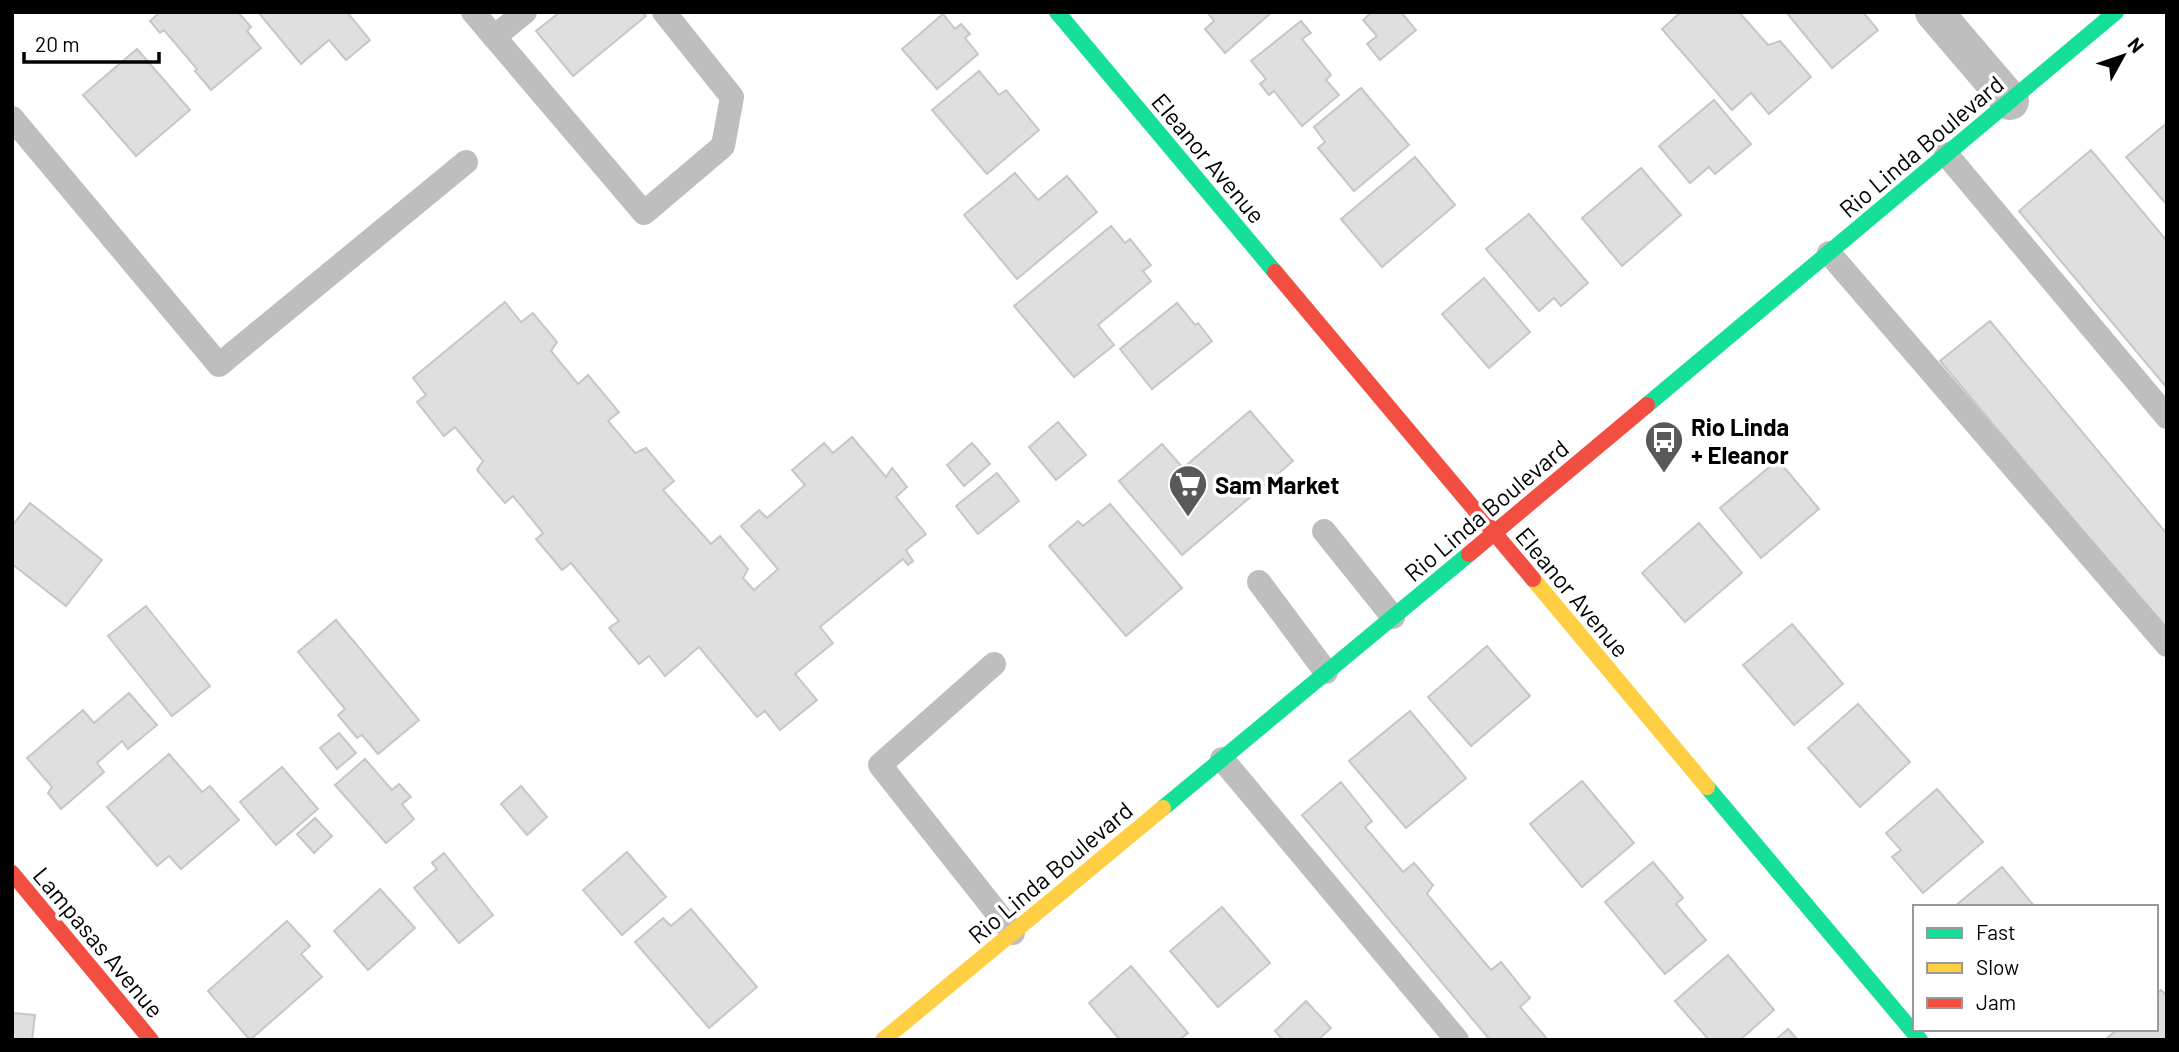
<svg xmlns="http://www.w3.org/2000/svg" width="2179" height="1052" viewBox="0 0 2179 1052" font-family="Barlow,sans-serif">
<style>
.building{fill:#dfdfdf;stroke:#c7c7c7;stroke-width:2}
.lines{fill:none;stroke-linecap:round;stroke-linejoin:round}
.lane{stroke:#bebebe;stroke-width:24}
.street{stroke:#bebebe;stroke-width:38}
.fast{stroke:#16e098;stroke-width:16}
.slow{stroke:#ffcf43;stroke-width:16}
.jam{stroke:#f24e42;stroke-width:16}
.labels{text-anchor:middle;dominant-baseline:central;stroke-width:7;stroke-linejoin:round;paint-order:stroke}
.street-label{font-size:24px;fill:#000;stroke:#fff}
.poi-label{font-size:24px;font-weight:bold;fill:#000;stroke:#fff;text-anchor:start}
</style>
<rect width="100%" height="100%" fill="#fff"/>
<g class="building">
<path d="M160,12h78l13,15 -4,4 14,17 -50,42 -16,-19 2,-2 -33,-39 -4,3 -10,-12z"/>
<path d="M258,12h89l23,28 -24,20 -17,-20 -28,24z"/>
<path d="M560,12h82l4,4 -73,60 -37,-45z"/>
<path d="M1207,12h65l-47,41 -20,-24 9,-8z"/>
<path d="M1372,12h29l15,18 -36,30 -13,-16 10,-8 -14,-16z"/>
<path d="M1681,12h58l29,33 12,-4 31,36 -42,37 -18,-21 -19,17 -70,-81z"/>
<path d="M1786,12h77l15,18 -46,38z"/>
<path d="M943,14l12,15 6,-5 9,10 -5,4 13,16 -41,35 -35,-40z"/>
<path d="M1301,21l10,12 -9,6 29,36 -5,5 13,15 -37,31 -28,-35 -5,4 -9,-11 6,-5 -15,-18z"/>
<path d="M137,49l53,61 -54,46 -53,-61z"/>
<path d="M979,71l20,24 7,-5 33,40 -52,44 -55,-64z"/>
<path d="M1361,88l48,57 -55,46 -36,-43 7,-6 -11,-15z"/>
<path d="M1714,100l37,44 -36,30 -6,-7 -19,16 -31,-37z"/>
<path d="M2167,123v82l-41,-48z"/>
<path d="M2091,150l76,91v147l-148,-177z"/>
<path d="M1415,157l40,48 -73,62 -41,-48z"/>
<path d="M1641,168l40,47 -59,51 -40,-48z"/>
<path d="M1015,173l23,27 29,-24 30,36 -80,67 -53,-64z"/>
<path d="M1529,214l59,69 -27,23 -7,-8 -15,13 -53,-62z"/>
<path d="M1111,226l14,17 5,-4 21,26 -8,6 8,10 -53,44 16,20 -40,32 -60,-71z"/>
<path d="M1484,278l46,54 -41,36 -47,-54z"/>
<path d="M505,302l16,20 12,-9 24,29 -6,9 27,33 10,-9 31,37 -11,9 27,32 11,-5 28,33 -11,9 48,54 9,-8 28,33 -5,9 11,12 24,-21 -37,-43 18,-16 8,8 38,-33 -13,-15 32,-27 9,10 19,-16 34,40 6,-9 15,19 -11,10 30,37 -20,16 7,11 -5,4 -5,-6 -83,68 13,16 -38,31 22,26 -37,30 -15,-19 -8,6 -58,-70 -34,29 -16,-20 -10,8 -30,-36 10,-7 -48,-58 -9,7 -26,-31 7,-6 -30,-37 -8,7 -28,-33 6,-9 -28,-34 -11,9 -27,-34 9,-7 -13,-17z"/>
<path d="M1177,303l18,22 3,-2 14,18 -60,48 -32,-40z"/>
<path d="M1990,321l177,213v97l-227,-270z"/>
<path d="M1250,411l43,50 -111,94 -63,-74 43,-37 21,24z"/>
<path d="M1058,422l28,33 -30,25 -27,-33z"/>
<path d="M972,443l18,21 -26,22 -17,-21z"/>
<path d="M1778,460l41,49 -58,49 -41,-50z"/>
<path d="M997,473l22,28 -41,33 -22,-28z"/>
<path d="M30,503l72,57 -36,46 -54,-42v-38z"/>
<path d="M1110,504l72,84 -56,48 -77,-90 29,-25 5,5z"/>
<path d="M1699,523l43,50 -57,49 -43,-49z"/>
<path d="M146,606l64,80 -38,30 -64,-80z"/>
<path d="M336,620l83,100 -41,34 -16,-19 -5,3 -19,-23 7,-6 -47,-57z"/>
<path d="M1792,624l51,60 -49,41 -51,-60z"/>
<path d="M1487,646l43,50 -59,50 -43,-49z"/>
<path d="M129,693l28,32 -29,24 -6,-8 -25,22 7,9 -43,37 -13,-16 4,-6 -25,-29 56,-48 11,13z"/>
<path d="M1858,704l52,58 -50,45 -52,-59z"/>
<path d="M1410,711l56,67 -60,50 -57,-67z"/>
<path d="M339,733l17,20 -19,16 -17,-21z"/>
<path d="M169,754l33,38 8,-6 29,34 -58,49 -12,-13 -12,10 -50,-59z"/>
<path d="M365,759l27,31 7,-6 12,13 -9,7 12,15 -28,24 -51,-58z"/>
<path d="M282,767l36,42 -42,36 -36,-43z"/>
<path d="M1582,781l52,62 -52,44 -52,-63z"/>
<path d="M1341,782l31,39 -7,6 38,45 11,-9 19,22 -6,9 64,76 10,-8 29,36 -10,9 28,33h-58l-188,-225z"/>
<path d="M521,786l26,31 -20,18 -26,-31z"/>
<path d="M1937,789l46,53 -60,51 -31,-36 9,-7 -15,-17z"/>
<path d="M315,818l17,18 -18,17 -17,-19z"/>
<path d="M627,852l39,45 -44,38 -39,-45z"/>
<path d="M444,853l49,62 -34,28 -45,-55 23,-19 -5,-6z"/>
<path d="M1653,862l30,36 -7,6 30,36 -41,34 -60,-72z"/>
<path d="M2002,867l33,40h-81z"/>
<path d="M380,889l35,39 -47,42 -34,-39z"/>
<path d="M1222,907l48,56 -52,44 -48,-56z"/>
<path d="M691,909l66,78 -48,41 -74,-86 28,-24 8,8z"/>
<path d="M287,921l23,25 -9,8 21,23 -72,63 -42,-49z"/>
<path d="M1728,955l46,55 -34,30h-31l-34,-39z"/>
<path d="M1131,966l57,67 -9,7h-59l-31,-37z"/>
<path d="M2161,990l6,6v43l-62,1 12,-11h39v-34z"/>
<path d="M1306,1001l25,27 -13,12h-35l-8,-9z"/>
<path d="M12,1013l23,2 -3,25h-20z"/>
<path d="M1788,1029l10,11h-23z"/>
</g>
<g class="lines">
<g class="lane">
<path d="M473,12l171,201 79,-67 9,-49 -68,-85"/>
<path d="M494,37l31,-25"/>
<path d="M12,118l207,247 247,-203"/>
<path d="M1946,154l221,263"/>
<path d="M1829,253l338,392"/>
<path d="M1324,531l69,86"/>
<path d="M1259,582l67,90"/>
<path d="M994,664l-114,101 133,168"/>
<path d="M1222,759l235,281"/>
</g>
<path class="street" d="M1934,12l76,89"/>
<g class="fast">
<path d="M1057,12l218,260"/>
<path d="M1647,405l469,-393"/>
<path d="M1707,787l213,253"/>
<path d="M1163,808l306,-254"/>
</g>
<g class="slow">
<path d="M1533,579l174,208"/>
<path d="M883,1040l280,-232"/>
</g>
<g class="jam">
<path d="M1275,272l258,307"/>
<path d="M1469,554l178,-149"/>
<path d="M12,873l139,167"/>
</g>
</g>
<defs>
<g id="bus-pin" transform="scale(2.0125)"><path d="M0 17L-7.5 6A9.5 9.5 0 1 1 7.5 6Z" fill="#595959" stroke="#fff"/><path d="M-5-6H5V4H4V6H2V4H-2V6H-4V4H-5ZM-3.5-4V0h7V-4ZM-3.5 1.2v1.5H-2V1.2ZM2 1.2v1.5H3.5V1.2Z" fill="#fff"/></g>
<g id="supermarket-pin" transform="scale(2.0125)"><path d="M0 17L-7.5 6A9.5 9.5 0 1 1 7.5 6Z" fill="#595959" stroke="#fff"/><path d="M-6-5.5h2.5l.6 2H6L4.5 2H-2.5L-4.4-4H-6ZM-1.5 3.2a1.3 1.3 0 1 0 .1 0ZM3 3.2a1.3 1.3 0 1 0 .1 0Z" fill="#fff"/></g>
</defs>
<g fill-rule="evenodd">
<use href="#bus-pin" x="1664" y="440"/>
<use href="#supermarket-pin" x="1188" y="484"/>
</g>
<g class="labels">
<g class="street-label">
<text transform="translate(1921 146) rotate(-40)">Rio Linda Boulevard</text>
<text transform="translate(1209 158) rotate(50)">Eleanor Avenue</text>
<text transform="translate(1486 510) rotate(-40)">Rio Linda Boulevard</text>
<text transform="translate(1573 592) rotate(50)">Eleanor Avenue</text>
<text transform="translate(1050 872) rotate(-40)">Rio Linda Boulevard</text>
<text transform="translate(99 942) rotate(50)">Lampasas Avenue</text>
</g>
<g class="poi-label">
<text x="1691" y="426">Rio Linda<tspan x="1691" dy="28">+ Eleanor</tspan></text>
<text x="1215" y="484">Sam Market</text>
</g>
</g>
<rect width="2179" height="1052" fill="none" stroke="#000000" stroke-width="28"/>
<rect x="1913" y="905" width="245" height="126" fill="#ffffff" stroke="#999999" stroke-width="2"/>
<rect x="1927" y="928" width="35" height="10" fill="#16e098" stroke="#999999" stroke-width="2"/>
<text x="1976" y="940" font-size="21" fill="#000000">Fast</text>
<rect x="1927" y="963" width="35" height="10" fill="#ffcf43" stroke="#999999" stroke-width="2"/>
<text x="1976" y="975" font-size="21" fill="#000000">Slow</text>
<rect x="1927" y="998" width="35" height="10" fill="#f24e42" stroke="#999999" stroke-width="2"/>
<text x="1976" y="1010" font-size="21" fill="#000000">Jam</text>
<g transform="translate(2123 56) rotate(50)" stroke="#ffffff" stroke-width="5" paint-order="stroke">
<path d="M0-5L12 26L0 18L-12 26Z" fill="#000000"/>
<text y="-10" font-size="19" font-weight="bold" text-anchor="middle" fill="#000000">N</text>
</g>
<path d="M24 52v10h135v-10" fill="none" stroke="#000000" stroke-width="3.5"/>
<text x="35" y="52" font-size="21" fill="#000000" stroke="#ffffff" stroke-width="5" paint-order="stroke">20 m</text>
</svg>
